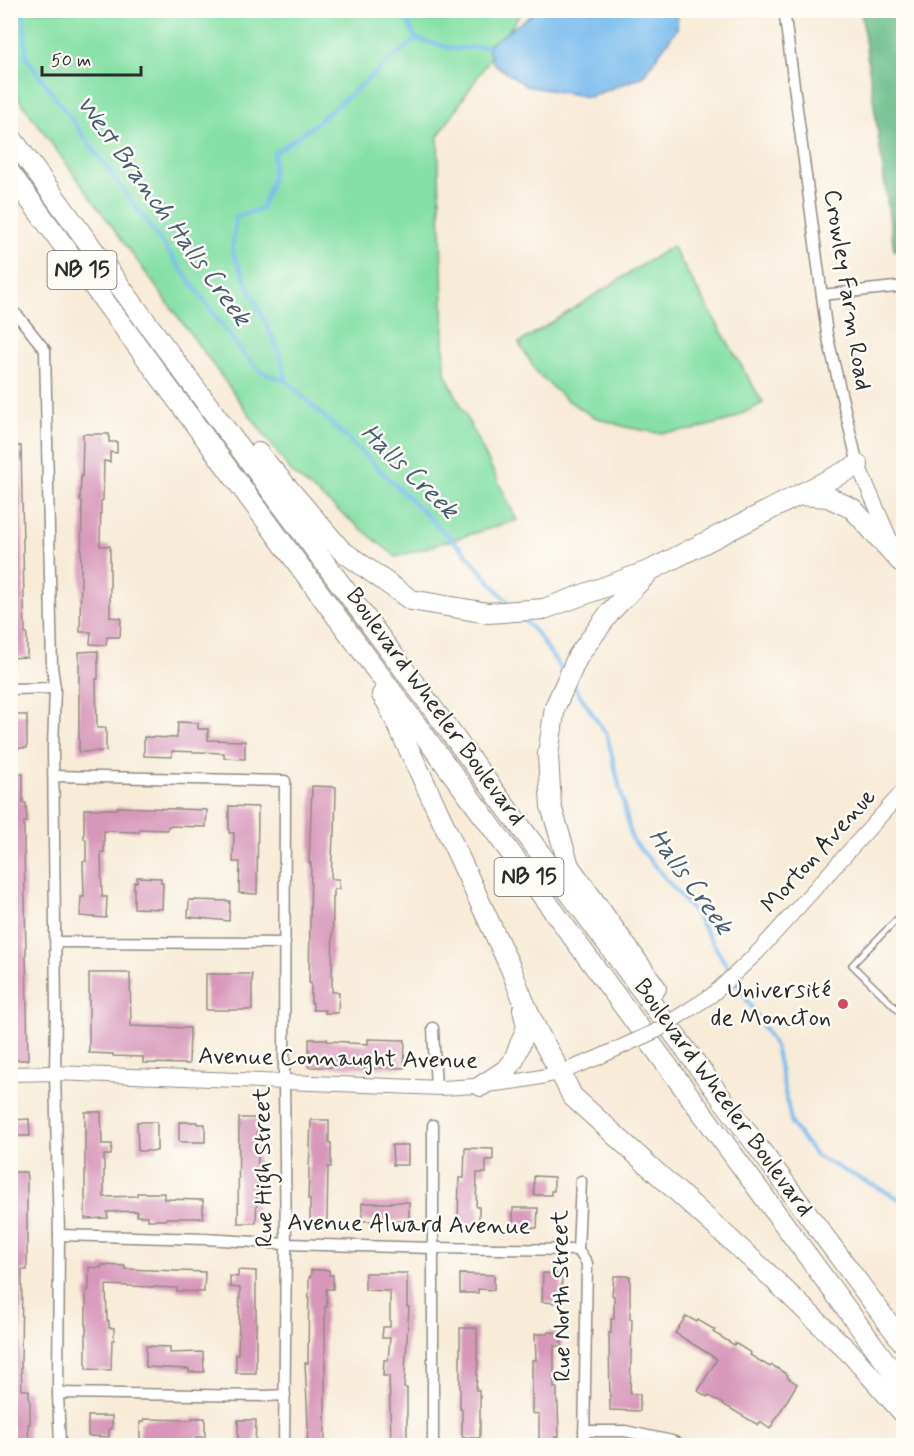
<svg xmlns="http://www.w3.org/2000/svg" width="914" height="1456" viewBox="0 0 914 1456" font-family="Mynerve,sans-serif">
<style>
.green{fill:#85e0a6;stroke:#588668;stroke-width:1.5}
.forest{fill:#6cbe8b;stroke:#4c745b;stroke-width:1.5}
.water{fill:#78bbee;stroke:#52738c;stroke-width:1.5}
.lines{fill:none;stroke-linecap:round;stroke-linejoin:round}
.stream{stroke:#78bbee;stroke-width:4}
.building{fill:#d797b9}
.service-casing{stroke:#928b82;stroke-width:8}
.minor-casing{stroke:#928b82;stroke-width:13}
.tertiary-casing{stroke:#928b82;stroke-width:16}
.motorway-casing{stroke:#928b82;stroke-width:22}
.service{stroke:#fff;stroke-width:5}
.minor{stroke:#fff;stroke-width:10}
.tertiary{stroke:#fff;stroke-width:14}
.motorway{stroke:#fff;stroke-width:20}
.tertiary-bridge-casing{stroke:#928b82;stroke-width:16;stroke-linecap:butt}
.tertiary-bridge{stroke:#fff;stroke-width:14}
.poi-dot{fill:#d1495b;stroke:#fdfcf7;stroke-width:2}
.labels{text-anchor:middle;dominant-baseline:central;stroke-width:5;stroke-linejoin:round;paint-order:stroke}
.shield{fill:#fdfcf7;stroke:#6a6a68;stroke-width:1.5}
.shield-label{font-size:22px;font-weight:bold;fill:#2b2b2b}
.street-label{font-size:24px;fill:#2b2b2b;stroke:#fdfcf7}
.poi-label{font-size:24px;fill:#2b2b2b;stroke:#fdfcf7;text-anchor:end}
.water-label{font-size:26px;font-style:italic;fill:#465d6f;stroke:#fdfcf7}
</style>
<rect width="100%" height="100%" fill="#fdfcf7"/>
<filter id="ink" filterUnits="userSpaceOnUse"><feTurbulence type="fractalNoise" baseFrequency=".0167" numOctaves="2"/><feDisplacementMap in="SourceGraphic" scale="12" xChannelSelector="R" yChannelSelector="G"/><feConvolveMatrix kernelMatrix="1 2 1 2 8 2 1 2 1" color-interpolation-filters="sRGB"/></filter>
<filter id="wash" filterUnits="userSpaceOnUse"><feTurbulence type="fractalNoise" baseFrequency=".008" numOctaves="4" result="noise"/><feDisplacementMap in="SourceGraphic" scale="24" xChannelSelector="R" yChannelSelector="G"/><feGaussianBlur stdDeviation="1.35" result="paint"/><feColorMatrix in="noise" values="0 0 0 0 0 0 0 0 0 0 0 0 0 0 0 0 0 1.4 0 .05"/><feComposite in="paint" operator="in"/></filter>
<g filter="url(#wash)">
<rect width="100%" height="100%" fill="#f8ebd8"/>
<g class="green">
<path d="M10,11h512l-84,125 7,237 72,147 -121,37 -104,-84 -281,-385z"/>
<path d="M672,246l91,157 -33,17 -37,10 -35,3 -33,-6 -33,-11 -28,-18 -27,-25 -18,-30z"/>
</g>
<path class="forest" d="M861,11h42l1,238 -10,1z"/>
<path class="water" d="M537,11v-1l141,1 -1,18 -35,48 -53,20 -63,-11 -33,-23 -6,-17z"/>
<g class="lines">
<g class="stream">
<path d="M24,10l2,47 218,298 18,17 26,10 176,169 47,55"/>
<path d="M403,10l13,29"/>
<path d="M416,39l39,10 32,-3"/>
<path d="M287,381l-10,-34 -45,-96 4,-34 25,-8 11,-29 2,-27 36,-25 106,-89"/>
<path d="M522,618l16,17 25,37"/>
<path d="M573,685l34,50 25,104 62,73 37,61"/>
<path d="M734,979l41,67 17,79 24,31 88,45"/>
</g>
</g>
<g id="blocks">
<g class="building">
<path d="M83,434h26v8h8v11l-7,-1v10l-6,-1 -1,39 -2,1 -1,45h10v71l11,1 -1,19h-13l-1,8 -16,-1 1,-12h-11l2,-131h-2l1,-24h1z"/>
<path d="M10,446h11l3,154 1,33h2v24l-17,1z"/>
<path d="M98,651v28h-2l1,49h9v23l-27,1v-100z"/>
<rect x="10" y="715" width="17" height="33"/>
<path d="M178,722l20,1v6h10v11l37,1v18l-21,-1v-5l-52,-2v6l-28,-1v-19l33,1z"/>
<path d="M10,774h13v29h3l1,19h-3v25l4,213h-18z"/>
<path d="M312,786l24,1 -1,49h-2l-2,43h8v10h-5v8h-1l-1,95h7l-1,21h-13v-3h-12v-7h-2v-20h-2l2,-120h-2z"/>
<path d="M229,806l29,1 -1,87 -18,-1 1,-31h-7l1,-29h-5z"/>
<path d="M117,807l90,3 -1,17 -38,-1 -1,4 -27,-1 -1,3 -35,-1v21h-3l1,45h5l-1,21 -26,-2 1,-19h3l-1,-36h3v-22h-2v-30h33z"/>
<path d="M137,877l24,1v5h2l-1,26 -28,-1v-26h3z"/>
<path d="M189,900l41,1 -1,20 -41,-4z"/>
<path d="M89,973h41l1,53 59,2 -1,36 -46,-1v-6l-30,-1v-2l-24,-1z"/>
<rect x="206" y="974" width="46" height="36"/>
<path d="M309,1039h18v2l21,1v1l20,1v-5l37,1 -1,28 -95,-1z"/>
<path d="M85,1112h16l1,32h10l-1,11h-7v42l33,-1v-3h27v6l39,1v18h-37v2h-18v-4h-11v-5l-30,1 1,6 -23,1z"/>
<path d="M239,1118h18l1,45 -2,60h-18z"/>
<path d="M29,1119l1,17h-16l-1,-16z"/>
<path d="M311,1120h18v23h2v24h-3l-1,54h-17v-22h-2z"/>
<path d="M137,1122h20v29h-19z"/>
<path d="M179,1122h18v2h8v18h-26z"/>
<path d="M392,1145h16v20h-15z"/>
<path d="M465,1148l28,1v11h-7v13h-9l-1,34h3v18h-16v-2h-5l1,-45h5z"/>
<path d="M12,1172h14l1,7v91h-5l-1,93 1,27h7v10h1v24h-2l1,22h-16v-18h-3v-196h2l-2,-54h2z"/>
<path d="M534,1176l20,1v14h-3v4h-17z"/>
<path d="M391,1202h18v19h-47v-18h29z"/>
<path d="M513,1208h25l-1,20 -24,-1z"/>
<path d="M102,1265l23,1v3l80,3 -1,20 -27,-1v-3l-71,-3 1,36h2v7h5v12h-2l-1,30 -25,-1v-79h3v-23l12,1z"/>
<path d="M238,1270l18,1v102h-20v-19h2l2,-66 -10,-1v-11l8,1z"/>
<path d="M311,1270h18v5h4v14h-7l1,18h-2v139h-18l1,-22 -3,-61h3l1,-86h2z"/>
<path d="M365,1273h42v34h2l-5,81h3v52l-16,1 -2,-65h-6l1,-16h4l2,-22h-8l1,-11h7v-36l-25,-1z"/>
<path d="M543,1273l19,1 -1,29 -19,-1z"/>
<path d="M460,1274l34,1v15l-16,-1v4h-18z"/>
<path d="M614,1276h16v43h2l-2,75h10v17l-30,-1 -1,-77h2v-14h3v-23l-2,-1z"/>
<path d="M686,1316l11,6 1,-2 17,10 -2,2 21,13 1,-2 16,10 -1,2 20,12 2,-2 16,10 -1,2 10,7 -27,45 -10,-7 -2,3 -50,-30 -1,2 -9,-6 19,-32 -42,-26z"/>
<path d="M460,1328h16l1,2v30h1l-2,30h3v6h1v42h-17l-1,-3v-26h-2z"/>
<path d="M548,1332l14,1v13h-8v42h3v15h1l1,34h-4v9h-16v-32l-7,-1v-53h4l-1,-26h13z"/>
<path d="M146,1346l24,1v6l33,-1 1,20h-15v-3l-43,-2z"/>
<path d="M88,1416h24v13h-3v8l-21,-1z"/>
<path d="M192,1418h13v19h-9v6h-13v-3l-43,-1v-17h4v-3l48,1z"/>
<path d="M238,1420h18l-1,26h-17z"/>
</g>
</g>
</g>
<g filter="url(#ink)">
<use href="#blocks" fill-opacity="0" stroke="#928b82" stroke-width="1.5"/>
<g class="lines">
<g class="service-casing">
<path id="service" d="M904,912l-52,53 52,51"/>
</g>
<g class="minor-casing">
<g id="minor">
<path d="M784,10l43,324 31,131"/>
<path d="M822,295l82,-9"/>
<path d="M10,309l9,8 26,33 7,317 3,21 -2,61 3,261 -1,63 4,162 -1,158 2,53"/>
<path d="M10,689l45,-1"/>
<path d="M54,776l231,5 -1,300 2,163 -2,202"/>
<path d="M56,942l229,1"/>
<path d="M433,1028l3,60"/>
<path d="M581,1181l-3,69 9,13 -3,183"/>
<path d="M59,1235l146,4 81,5 148,4 144,2"/>
<path d="M58,1393l208,3 19,-1"/>
<path d="M584,1431h41l47,10 11,5"/>
<path d="M433,1446v-321"/>
</g>
</g>
<g class="tertiary-casing">
<g id="tertiary">
<path d="M858,465l35,81"/>
<path d="M756,954l148,-164"/>
<path d="M10,1074l45,-1 387,15c38,-2 78,-5 116,-15 13,-4 26,-10 39,-15"/>
</g>
</g>
<g class="motorway-casing">
<g id="motorway">
<path d="M10,136l134,183 760,1025"/>
<path d="M10,173l894,1214"/>
<path d="M258,453l83,97 70,50 77,13 56,-4 107,-39 207,-105"/>
<path d="M800,495l28,2 25,12 47,52"/>
<path d="M647,574l-36,37 -33,45 -23,51 -7,48 3,51 18,60 87,122"/>
<path d="M382,695l5,7 124,267c9,24 18,47 30,69 11,19 22,38 31,58l194,176 86,83 52,59"/>
<path d="M481,1086l26,-17 6,-7 14,-35 -4,-18"/>
</g>
</g>
<use href="#service" class="service"/>
<use href="#minor" class="minor"/>
<use href="#tertiary" class="tertiary"/>
<use href="#motorway" class="motorway"/>
<g class="tertiary-bridge-casing">
<path id="tertiary-bridge" d="M597,1058l59,-27 56,-36 44,-41"/>
</g>
<use href="#tertiary-bridge" class="tertiary-bridge"/>
</g>
</g>
<circle class="poi-dot" cx="843" cy="1004" r="6"/>
<g class="labels">
<g class="shield">
<rect x="47.5" y="251" width="69" height="38" rx="4.5"/>
<rect x="494.5" y="858" width="69" height="38" rx="4.5"/>
</g>
<g class="shield-label">
<text x="82" y="270">NB 15</text>
<text x="529" y="877">NB 15</text>
</g>
<g class="street-label">
<text transform="translate(847 290) rotate(81)">Crowley Farm Road</text>
<text transform="translate(435 707) rotate(54)">Boulevard Wheeler Boulevard</text>
<text transform="translate(819 851) rotate(-48)">Morton Avenue</text>
<text transform="translate(338 1059) rotate(1)">Avenue Connaught Avenue</text>
<text transform="translate(723 1098) rotate(54)">Boulevard Wheeler Boulevard</text>
<text transform="translate(264 1167) rotate(-91)">Rue High Street</text>
<text transform="translate(409 1225) rotate(1)">Avenue Alward Avenue</text>
<text transform="translate(562 1296) rotate(-91)">Rue North Street</text>
</g>
<g class="poi-label">
<text x="831" y="990">Université<tspan x="831" dy="28">de Moncton</tspan></text>
</g>
<g class="water-label">
<text transform="translate(163 211) rotate(54)">West Branch Halls Creek</text>
<text transform="translate(409 472) rotate(44)">Halls Creek</text>
<text transform="translate(690 882) rotate(54)">Halls Creek</text>
</g>
</g>
<rect width="914" height="1456" fill="none" stroke="#fdfcf7" stroke-width="36"/>
<path d="M42 66v9h99v-9" fill="none" stroke="#2b2b2b" stroke-width="3"/>
<text x="51" y="66" font-size="18" fill="#2b2b2b" stroke="#fdfcf7" stroke-width="4.5" paint-order="stroke">50 m</text>
</svg>
